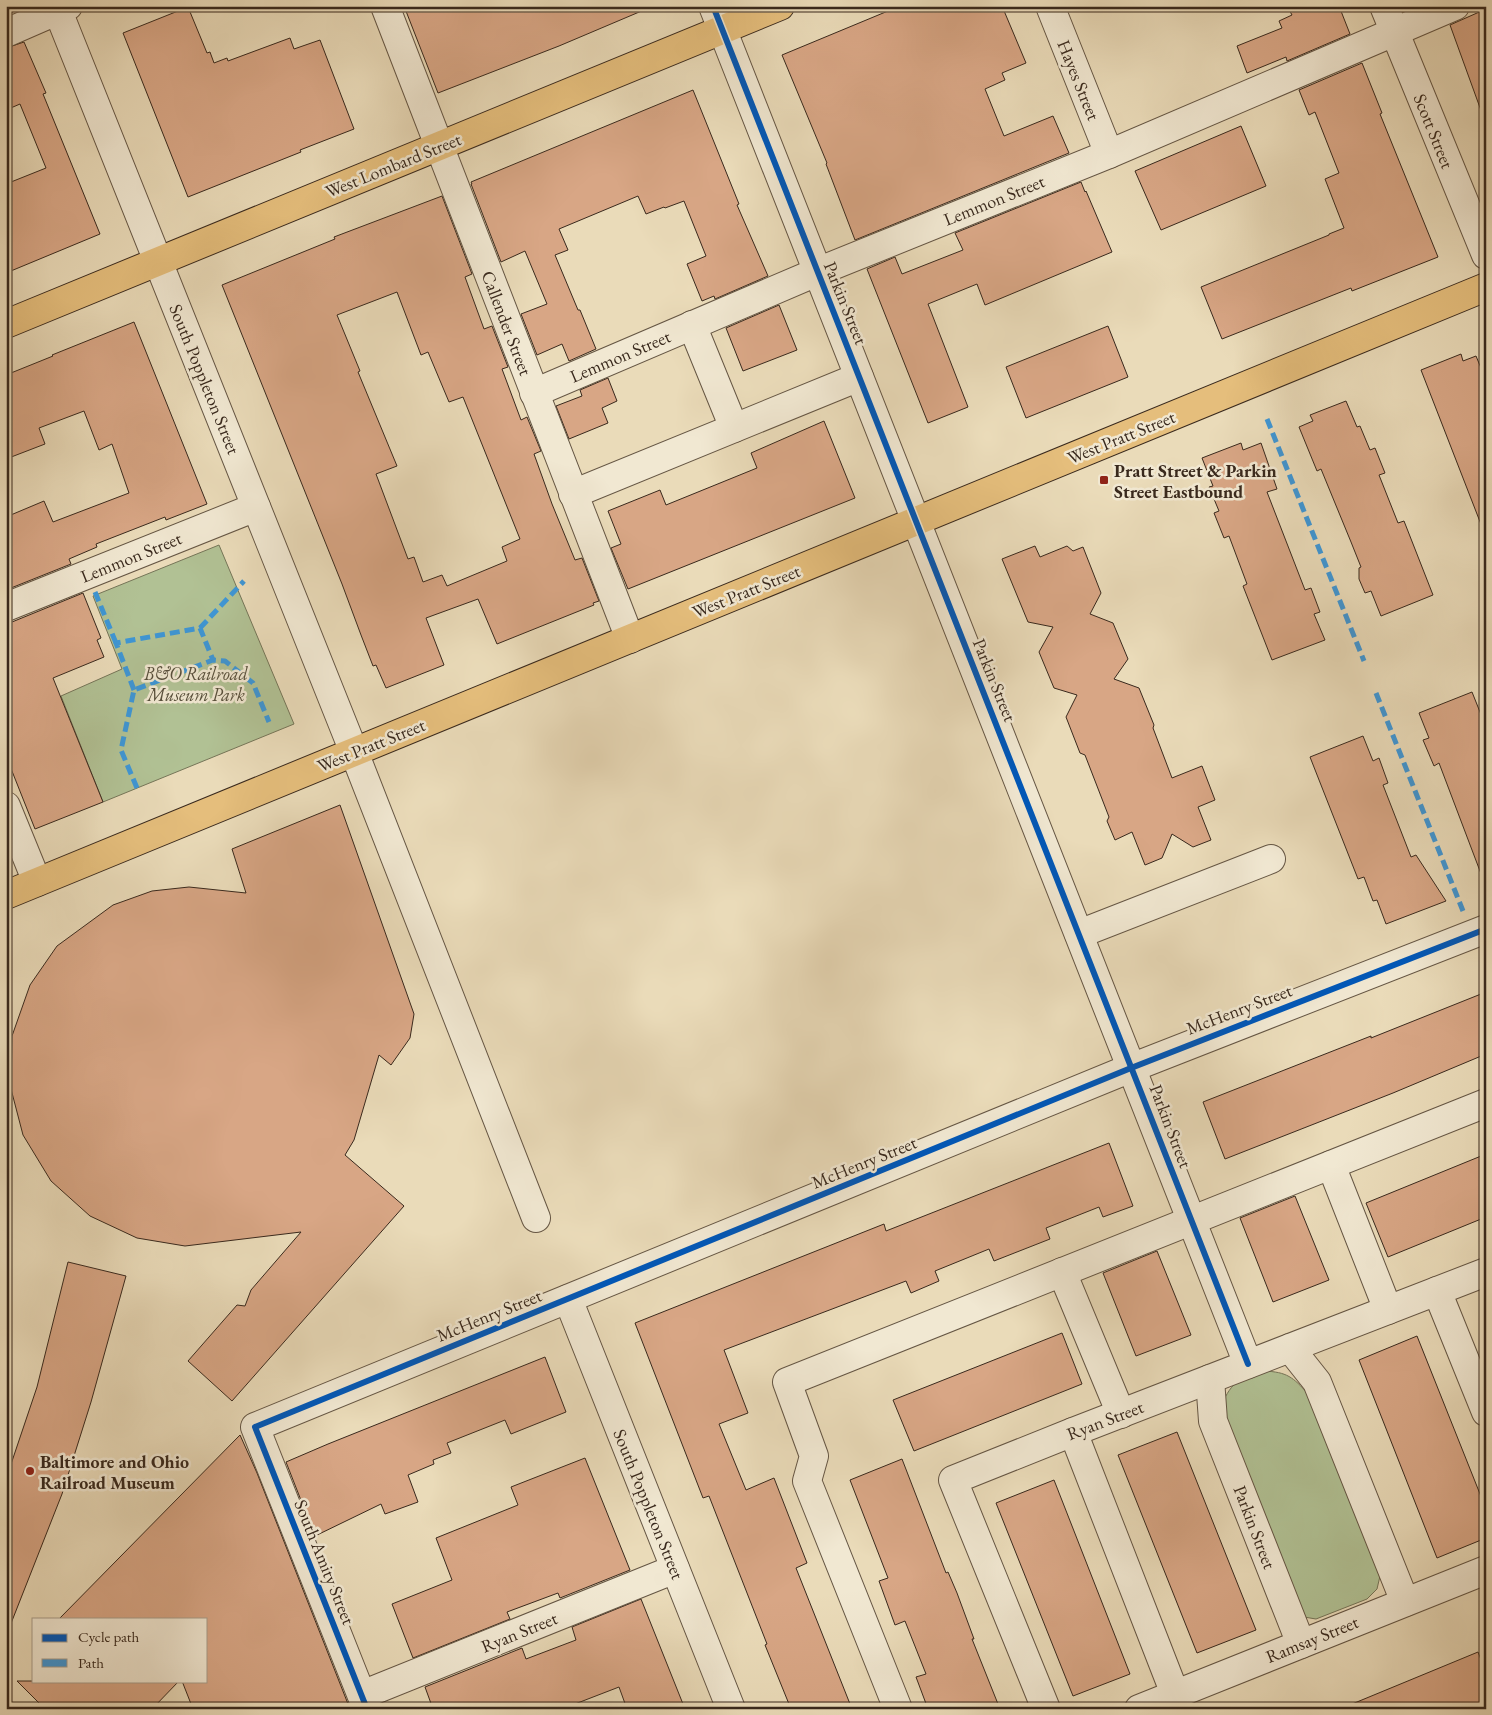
<svg xmlns="http://www.w3.org/2000/svg" width="1492" height="1715" viewBox="0 0 1492 1715" font-family="'EB Garamond',serif">
<style>
.green{fill:#b1c194;stroke:#757558}
.building{fill:#d8a685;stroke:#39291d;fill-rule:evenodd}
.lines{fill:none;stroke-linecap:round;stroke-linejoin:round}
.minor-casing{stroke:#655644;stroke-width:30}
.major-casing{stroke:#39291d;stroke-width:30}
.minor{stroke:#f1e8d2;stroke-width:28}
.major{stroke:#e5be7c;stroke-width:28}
.quiet{stroke:#3e96d5;stroke-width:5;stroke-dasharray:10 5;stroke-linecap:butt}
.cycleway-casing{stroke:#f1e8d2;stroke-width:9}
.cycleway{stroke:#0057b8;stroke-width:6}
.poi-dot{fill:#8f2418;stroke:#f1e8d2;stroke-width:2}
.labels{text-anchor:middle;dominant-baseline:central;stroke-width:5;stroke-linejoin:round;paint-order:stroke}
.street-label{font-size:18px;fill:#39291d;stroke:#f1e8d2}
.poi-label{font-size:18px;font-weight:bold;fill:#39291d;stroke:#f1e8d2;text-anchor:start}
.park-label{font-size:18px;font-style:italic;fill:#574f3b;stroke:#f1e8d2}
</style>
<rect width="100%" height="100%" fill="#eadbb9"/>
<filter id="stains"><feTurbulence type="fractalNoise" baseFrequency=".004" numOctaves="4"/><feColorMatrix values="0 0 0 0 .2 0 0 0 0 .09 0 0 0 0 .02 0 0 0 .5 -.17"/></filter>
<radialGradient id="worn" r=".72"><stop offset=".6" stop-color="#630" stop-opacity="0"/><stop offset="1" stop-color="#630" stop-opacity=".3"/></radialGradient>
<g class="green">
<path d="M219,545l75,179 -191,78 -42,-106 61,-27 -29,-73z"/>
<path d="M1264,1371c23,1 29,6 44,23l72,182 -3,13 -10,10 -51,20 -12,-2 -83,-211c12,-27 18,-26 43,-35z"/>
</g>
<g class="building">
<path d="M404,6h247v1l-92,39 -121,47z"/>
<path d="M900,6h102l24,57 -24,10 3,7 -20,9 19,47 49,-20 16,37 -214,87 -29,-76 1,-1 -45,-108z"/>
<path d="M1287,6h52l11,28 -63,27 -1,-4 -39,16 -10,-27 45,-18 -3,-7 13,-6z"/>
<path d="M188,7l19,46 3,-1 4,11 13,-5 1,3 62,-23 4,11 26,-9 34,89 -54,21 1,2 -113,45 -65,-164z"/>
<path d="M1486,9v106l-3,1 -33,-91z"/>
<path d="M24,42l22,51 -3,1 57,140 -94,39v-89l40,-16 -26,-64 -14,6v-62z"/>
<path d="M1362,63l20,50 -2,1 58,143 -86,34 -1,-3 -129,51 -21,-52 128,-52v-1l15,-6 -19,-49 14,-6 -24,-61 -6,3 -10,-25z"/>
<path d="M693,90l46,114 -2,1 31,71 -53,23 -1,-3 -12,5 -15,-37 19,-8 -22,-55 -19,7 -1,-1 -18,7 -8,-18 -79,33 9,21 -13,5 23,55h2l16,39 -27,12 -7,-17 -25,11 -16,-41 26,-10 -22,-53 -24,11 -30,-78h1l-1,-2z"/>
<path d="M1241,126l25,60 -105,44 -26,-59z"/>
<path d="M1081,182l4,10 1,-1 26,61 -127,53 -8,-21 -49,20 40,103 -40,16 -61,-154 28,-12 7,17 61,-24 -8,-17z"/>
<path d="M442,196l30,78 -7,3 19,52 8,-3 16,41 -6,2 19,51 6,-3 14,34 -7,3 18,50 23,56 7,-2 17,43 -6,2 1,2 -97,39 -19,-45 -52,19 18,47 -58,23 -10,-23 -3,1 -12,-31 -19,-51 -120,-299 113,-46 -1,-2zM397,292l24,63 7,-3 21,50 14,-5 57,142 -18,8 5,14 -60,25 -5,-11 -19,7 -9,-25 -6,2 -32,-85 21,-8 -39,-94 2,-1 -23,-56z"/>
<path d="M779,305l18,45 -54,21 -17,-43z"/>
<path d="M134,322l73,182 -41,16 -1,-3 -69,27 1,3 -28,12 2,5 -65,26v-73l38,-16 9,21 76,-29 -17,-49 -13,6 -15,-39 -45,17 6,16 -39,15v-84l47,-19 -1,-1z"/>
<path d="M1108,326l20,51 -102,41 -20,-51z"/>
<path d="M1461,354l2,7 13,-5 10,24v151l-2,1 -63,-162z"/>
<path d="M608,378l9,23 -15,7 6,15 -39,16 -13,-33 26,-10 -2,-6z"/>
<path d="M1346,401l11,26 3,-1 10,24 5,-2 10,25 -6,2 19,48 6,-2 29,74 -52,21 -10,-25 -6,2 -6,-14v-11l2,-1 -10,-25 -30,-73 -4,2 -18,-44 14,-6 -3,-6z"/>
<path d="M824,421l31,77 -227,91 -17,-41 10,-4 -13,-33 52,-21 6,15 91,-37 -6,-15z"/>
<path d="M1241,443l2,7 18,-7 16,46 -10,3 38,98 6,-2 9,24 -6,2 11,26 -53,20 -29,-74 4,-2 -18,-48 -5,2 -10,-25 5,-2 -10,-24 4,-1 -11,-28z"/>
<path d="M1035,546l5,11 27,-11 6,5 10,-4 18,46 -11,21 23,9 15,36 -14,20 25,9 15,37 -1,3 19,50 30,-12 13,34 -17,7 13,33 -18,7 -21,-13 -10,24 -17,7 -13,-33 -17,8 -8,-19 2,-4 -24,-62 -5,-2 -14,-36 11,-22 -23,-7 -15,-36 14,-25 -25,-5 -26,-63z"/>
<path d="M83,593l18,45 -4,2 7,17 -51,21 50,124 -68,27 -29,-73v-134h6z"/>
<path d="M1472,692l14,35v152h-3l-44,-116 -5,3 -11,-26 6,-2 -10,-25z"/>
<path d="M1363,736l10,25 6,-3 9,25 -5,2 28,72 5,-2 30,46 -60,23 -9,-24 -4,1 -9,-24 -6,2 -48,-122z"/>
<path d="M340,805l74,209 -4,24 -19,27 -12,-10 -25,85 -9,15 59,51 -172,195 -44,-40 49,-56 8,1 6,-16 50,-58 -116,14 -48,-8 -47,-22 -39,-35 -28,-46 -12,-46 1,-53 18,-51 27,-39 56,-41 39,-14 37,-4 57,6 -14,-44z"/>
<path d="M1486,992v62l-93,39 -168,66 -22,-57 168,-66v2z"/>
<path d="M1109,1143l24,63 -30,11 -4,-10 -53,21 4,11 -56,22 -5,-12 -54,22 4,10 -28,12 -5,-12 -182,69 24,63 -29,11 27,66 28,-12 33,85 -11,5 56,141h-61l-26,-64 2,-1 -58,-148 -6,2 -68,-175 249,-99 2,7z"/>
<path d="M1486,1154v63l-98,40 -22,-54z"/>
<path d="M1295,1196l34,84 -56,22 -33,-84z"/>
<path d="M1157,1251l34,84 -55,21 -33,-83z"/>
<path d="M68,1262l58,14 -35,126 -29,92 -54,137h-2v-152l31,-92z"/>
<path d="M1062,1333l20,51 -168,67 -21,-51z"/>
<path d="M1417,1336l69,173v29l-49,20 -78,-198z"/>
<path d="M545,1357l21,55 -55,22 -6,-14 -58,23 4,10 -18,7 1,4 -26,11 10,27 -33,12 -4,-10 -66,32 -29,-74 42,-18z"/>
<path d="M1177,1432l79,198 -59,23 -79,-198z"/>
<path d="M240,1435l17,38 93,236h-157l-11,-28h24v-62h-147z"/>
<path d="M585,1458l45,112 -70,28 -2,-5 -51,19 3,7 -97,39 -21,-54 60,-24 -16,-42 82,-33 -7,-18z"/>
<path d="M902,1459l44,114 2,-1 9,21 17,46h-2l28,70h-72l-12,-32 10,-3 -21,-53 -10,4 -16,-44 9,-3 -38,-98z"/>
<path d="M1054,1480l76,194 -57,22 -77,-193z"/>
<path d="M641,1599l44,110h-58l-8,-22 -57,22h-129l-8,-22 97,-39 4,11 50,-19 -4,-13z"/>
<path d="M1478,1652l8,20v37h-146z"/>
<path d="M17,1681h162l-27,28h-107z"/>
</g>
<g class="lines">
<g class="minor-casing">
<g id="minor">
<path d="M56,6l298,746 182,466"/>
<path d="M385,6l245,633"/>
<path d="M713,6l535,1358"/>
<path d="M1050,6l59,148"/>
<path d="M1384,6l102,249"/>
<path d="M6,33l62,-27"/>
<path d="M692,325l42,103"/>
<path d="M534,393l283,-121 292,-118 346,-148"/>
<path d="M573,494l286,-117"/>
<path d="M6,607l250,-100"/>
<path d="M6,806l31,76"/>
<path d="M1079,934l192,-75"/>
<path d="M1331,1165l57,145"/>
<path d="M1062,1272l59,142"/>
<path d="M1437,1291l49,121"/>
<path d="M568,1299l163,410"/>
<path d="M1290,1348l27,34 88,220"/>
<path d="M1210,1379l3,42 88,223"/>
<path d="M1073,1432l102,262"/>
<path d="M362,1695l313,-126"/>
<path d="M367,1709l-112,-282 876,-359 355,-139"/>
<path d="M898,1709l-91,-228 7,-25 -27,-74 699,-279"/>
<path d="M1046,1709l-93,-229 120,-48 413,-160"/>
<path d="M1139,1709l347,-139"/>
</g>
</g>
<g class="major-casing">
<g id="major">
<path d="M6,324l774,-318"/>
<path d="M6,895l1480,-608"/>
</g>
</g>
<use href="#minor" class="minor"/>
<use href="#major" class="major"/>
<g class="quiet">
<path d="M1267,419l97,242"/>
<path d="M95,592l21,51"/>
<path d="M200,628l44,-47"/>
<path d="M134,690l-18,-47 84,-15 13,32"/>
<path d="M1376,693l87,218"/>
<path d="M137,788l-16,-38 13,-60 79,-30 12,1 28,22 16,39"/>
</g>
<g class="cycleway-casing">
<g id="cycleway">
<path d="M713,6l535,1358"/>
<path d="M367,1709l-112,-282 876,-359 355,-139"/>
</g>
</g>
<use href="#cycleway" class="cycleway"/>
</g>
<g class="poi-dot">
<rect x="1099" y="475" width="10" height="10" rx="2.5"/>
<circle cx="30" cy="1471" r="5"/>
</g>
<g class="labels">
<g class="street-label">
<text transform="translate(1079 80) rotate(68)">Hayes Street</text>
<text transform="translate(1434 131) rotate(68)">Scott Street</text>
<text transform="translate(393 165) rotate(-22)">West Lombard Street</text>
<text transform="translate(994 200) rotate(-22)">Lemmon Street</text>
<text transform="translate(846 303) rotate(68)">Parkin Street</text>
<text transform="translate(507 323) rotate(69)">Callender Street</text>
<text transform="translate(620 356) rotate(-23)">Lemmon Street</text>
<text transform="translate(205 379) rotate(68)">South Poppleton Street</text>
<text transform="translate(1121 437) rotate(-22)">West Pratt Street</text>
<text transform="translate(131 557) rotate(-22)">Lemmon Street</text>
<text transform="translate(746 591) rotate(-22)">West Pratt Street</text>
<text transform="translate(995 680) rotate(68)">Parkin Street</text>
<text transform="translate(371 745) rotate(-22)">West Pratt Street</text>
<text transform="translate(1239 1009) rotate(-21)">McHenry Street</text>
<text transform="translate(1171 1126) rotate(69)">Parkin Street</text>
<text transform="translate(864 1162) rotate(-22)">McHenry Street</text>
<text transform="translate(489 1315) rotate(-22)">McHenry Street</text>
<text transform="translate(1105 1420) rotate(-21)">Ryan Street</text>
<text transform="translate(649 1504) rotate(68)">South Poppleton Street</text>
<text transform="translate(1255 1527) rotate(69)">Parkin Street</text>
<text transform="translate(325 1562) rotate(68)">South Amity Street</text>
<text transform="translate(519 1632) rotate(-22)">Ryan Street</text>
<text transform="translate(1312 1639) rotate(-22)">Ramsay Street</text>
</g>
<g class="poi-label">
<text x="1114" y="470">Pratt Street &amp; Parkin<tspan x="1114" dy="21">Street Eastbound</tspan></text>
<text x="40" y="1461">Baltimore and Ohio<tspan x="40" dy="21">Railroad Museum</tspan></text>
</g>
<g class="park-label">
<text x="196" y="673">B&amp;O Railroad<tspan x="196" dy="21">Museum Park</tspan></text>
</g>
</g>
<rect width="1492" height="1715" fill="none" stroke="#eadbb9" stroke-width="25"/>
<rect x="8" y="8" width="1477" height="1700" fill="none" stroke="#39291d" stroke-width="2.5"/>
<rect x="12" y="12" width="1467" height="1690" fill="none" stroke="#39291d"/>
<rect x="32" y="1618" width="175" height="65" fill="#f1e8d2" stroke="#a79c8a"/>
<rect x="42" y="1634" width="25" height="8" fill="#0057b8" stroke="#a79c8a"/>
<text x="78" y="1642" font-size="15" fill="#39291d">Cycle path</text>
<rect x="42" y="1659" width="25" height="8" fill="#3e96d5" stroke="#a79c8a"/>
<text x="78" y="1668" font-size="15" fill="#39291d">Path</text>
<rect width="100%" height="100%" filter="url(#stains)"/>
<rect width="100%" height="100%" fill="url(#worn)"/>
</svg>
